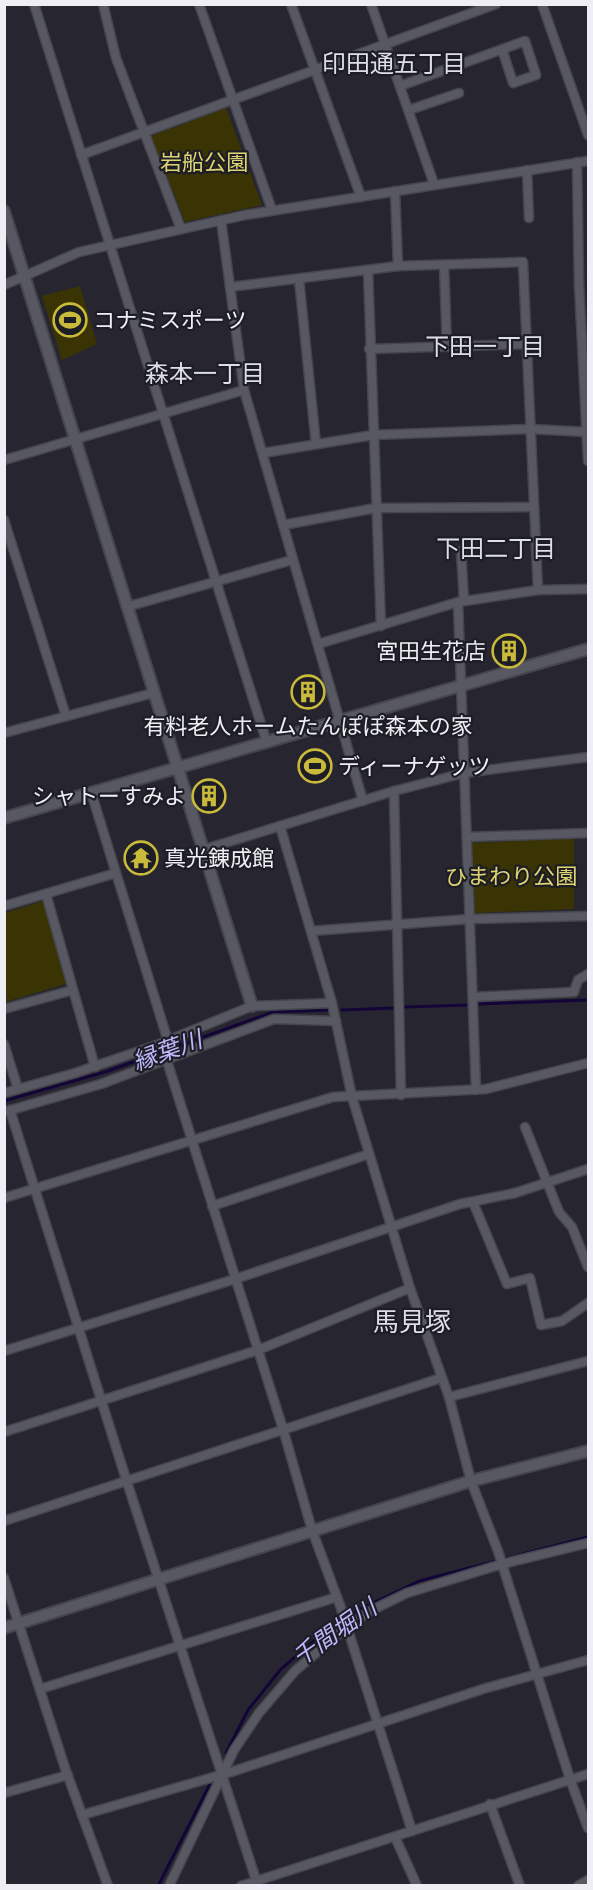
<svg xmlns="http://www.w3.org/2000/svg" width="593" height="1890" viewBox="0 0 593 1890" font-family="Mulish,'Noto Sans JP',sans-serif">
<style>
.park{fill:#3a3404}
.lines{fill:none;stroke-linecap:round;stroke-linejoin:round}
.stream{stroke:#140538;stroke-width:3}
.minor-casing{stroke:#45454d;stroke-width:11}
.tertiary-casing{stroke:#45454d;stroke-width:14}
.minor{stroke:#585863;stroke-width:8}
.tertiary{stroke:#585863;stroke-width:10}
.labels{text-anchor:middle;dominant-baseline:central;stroke-width:4.5;stroke-linejoin:round;paint-order:stroke}
.park-label{font-size:22px;fill:#dfd472;stroke:#1d1d26}
.poi-label{font-size:22px;fill:#eeeef4;stroke:#1d1d26;text-anchor:start}
.neighbourhood-label{font-size:24px;fill:#deddea;stroke:#1d1d26}
.water-label{font-size:24px;font-style:italic;fill:#bdb7fc;stroke:#1d1d26}
.quarter-label{font-size:26px;fill:#deddea;stroke:#1d1d26}
</style>
<rect width="100%" height="100%" fill="#272630"/>
<g class="park">
<path d="M226,108l36,97 -77,17 -34,-86z"/>
<path d="M80,286l17,58 -35,16 -20,-64z"/>
<path d="M321,752l7,23 -19,5 -7,-22z"/>
<path d="M574,838v71l-99,4 -3,-70z"/>
<path d="M43,901l23,83 -61,18v-89z"/>
</g>
<g class="lines">
<g class="stream">
<path d="M479,1004l109,-4"/>
<path d="M405,1007l64,-2"/>
<path d="M342,1010l52,-2"/>
<path d="M4,1101l101,-29 168,-60 57,-2"/>
<path d="M226,1753l22,-43 33,-41 40,-34 37,-25 61,-29 169,-44"/>
<path d="M158,1886l53,-104"/>
</g>
<g class="minor-casing">
<g id="minor">
<path d="M34,4l233,739"/>
<path d="M103,4l13,54 65,171"/>
<path d="M199,4l73,206"/>
<path d="M291,4l70,193"/>
<path d="M371,4l63,180"/>
<path d="M542,4l46,131"/>
<path d="M400,86l125,-45 11,34 -23,8 -11,-34"/>
<path d="M409,110l50,-17"/>
<path d="M81,155l415,-151"/>
<path d="M577,162l2,122 9,177"/>
<path d="M527,170l2,48"/>
<path d="M395,191l3,75"/>
<path d="M221,220l23,170 119,411"/>
<path d="M444,265l3,82"/>
<path d="M368,270l13,356"/>
<path d="M299,279l17,165"/>
<path d="M4,285l75,-33 166,-37 343,-54"/>
<path d="M230,287l168,-21 125,-4 15,328"/>
<path d="M369,349l158,-5"/>
<path d="M263,453l110,-18 157,-6 58,3"/>
<path d="M4,460l240,-70"/>
<path d="M4,520l62,196"/>
<path d="M283,525l93,-17 157,-1"/>
<path d="M461,551l3,50"/>
<path d="M458,602l18,488"/>
<path d="M126,607l166,-47"/>
<path d="M318,644l140,-42 80,-12 50,-1"/>
<path d="M4,733l149,-40"/>
<path d="M394,791l7,304"/>
<path d="M91,792l77,249"/>
<path d="M280,826l52,177 20,94 58,191 39,109 22,84 27,70 72,228 18,49"/>
<path d="M467,837l121,-4"/>
<path d="M202,850l192,-59 70,-18 124,-16"/>
<path d="M46,894l49,173"/>
<path d="M4,906l112,-33"/>
<path d="M311,931l159,-12 118,-3"/>
<path d="M473,997l101,-5 4,-12 10,-6"/>
<path d="M4,1009l69,-19"/>
<path d="M4,1044l14,45"/>
<path d="M167,1061l116,368 29,101 29,78 71,223"/>
<path d="M4,1093l71,-20 82,-28 95,-39 80,-3"/>
<path d="M10,1110l116,369 132,407"/>
<path d="M4,1112l97,-28 173,-65 62,2"/>
<path d="M525,1127l34,85 13,15 16,40"/>
<path d="M4,1198l329,-101 153,-8 102,-26"/>
<path d="M473,1202l34,82 23,-6 11,47 21,-4 26,-18"/>
<path d="M212,1206l157,-52"/>
<path d="M4,1351l231,-72 225,-75 55,-11 73,-24"/>
<path d="M449,1397l139,-36"/>
<path d="M4,1432l254,-82 152,-62"/>
<path d="M4,1521l437,-143"/>
<path d="M4,1578l61,190 43,118"/>
<path d="M40,1689l297,-92"/>
<path d="M4,1793l64,-18"/>
<path d="M490,1804l30,82"/>
<path d="M82,1815l149,-43 252,-83 105,-29"/>
<path d="M395,1837l22,49"/>
<path d="M169,1886l65,-136 25,-37 36,-42 41,-35 32,-24 39,-19 95,-29 86,-21"/>
<path d="M241,1886l347,-112"/>
<path d="M578,1886l10,-6"/>
</g>
</g>
<g class="tertiary-casing">
<g id="tertiary">
<path d="M4,211l248,795"/>
<path d="M4,818l584,-169"/>
<path d="M4,1628l467,-147 117,-30"/>
</g>
</g>
<use href="#minor" class="minor"/>
<use href="#tertiary" class="tertiary"/>
</g>
<defs>
<g id="stadium-ring" transform="scale(1.725)"><circle r="9.5" fill="#1d1d26" stroke="#c9ba3a" stroke-width="1.5"/><path d="M0-5a6.5 5 0 1 0 0 10a6.5 5 0 1 0 0-10ZM-3.5-1.8h7v3.6h-7Z" fill="#c9ba3a"/></g>
<g id="building-ring" transform="scale(1.725)"><circle r="9.5" fill="#1d1d26" stroke="#c9ba3a" stroke-width="1.5"/><path d="M-4-6H4V6H1V3H-1V6H-4ZM-2.5-4.3h1.7v1.8h-1.7ZM.8-4.3h1.7v1.8H.8ZM-2.5-1h1.7V.8h-1.7ZM.8-1h1.7V.8H.8Z" fill="#c9ba3a"/></g>
<g id="temple-ring" transform="scale(1.725)"><circle r="9.5" fill="#1d1d26" stroke="#c9ba3a" stroke-width="1.5"/><path d="M0-6L5-2H3V0L6.5 2.5H4V6H1.5V3h-3V6H-4V2.5H-6.5L-3 0V-2H-5Z" fill="#c9ba3a"/></g>
</defs>
<g fill-rule="evenodd">
<use href="#stadium-ring" x="70" y="320"/>
<use href="#building-ring" x="509" y="651"/>
<use href="#building-ring" x="308" y="692"/>
<use href="#stadium-ring" x="315" y="766"/>
<use href="#building-ring" x="209" y="796"/>
<use href="#temple-ring" x="141" y="858"/>
</g>
<g class="labels">
<g class="park-label">
<text x="204" y="162">岩船公園</text>
<text x="511" y="876">ひまわり公園</text>
</g>
<g class="poi-label">
<text x="93" y="320">コナミスポーツ</text>
<text x="486" y="651" text-anchor="end">宮田生花店</text>
<text x="308" y="726" text-anchor="middle">有料老人ホームたんぽぽ森本の家</text>
<text x="338" y="766">ディーナゲッツ</text>
<text x="186" y="796" text-anchor="end">シャトーすみよ</text>
<text x="164" y="858">真光錬成館</text>
</g>
<g class="neighbourhood-label">
<text x="394" y="63">印田通五丁目</text>
<text x="485" y="346">下田一丁目</text>
<text x="205" y="373">森本一丁目</text>
<text x="496" y="548">下田二丁目</text>
</g>
<g class="water-label">
<text transform="translate(167 1050) rotate(-20)">縁葉川</text>
<text transform="translate(334 1632) rotate(-35)">千間堀川</text>
</g>
<g class="quarter-label">
<text x="412" y="1321">馬見塚</text>
</g>
</g>
<rect width="593" height="1890" fill="none" stroke="#eeeef4" stroke-width="12"/>
</svg>
